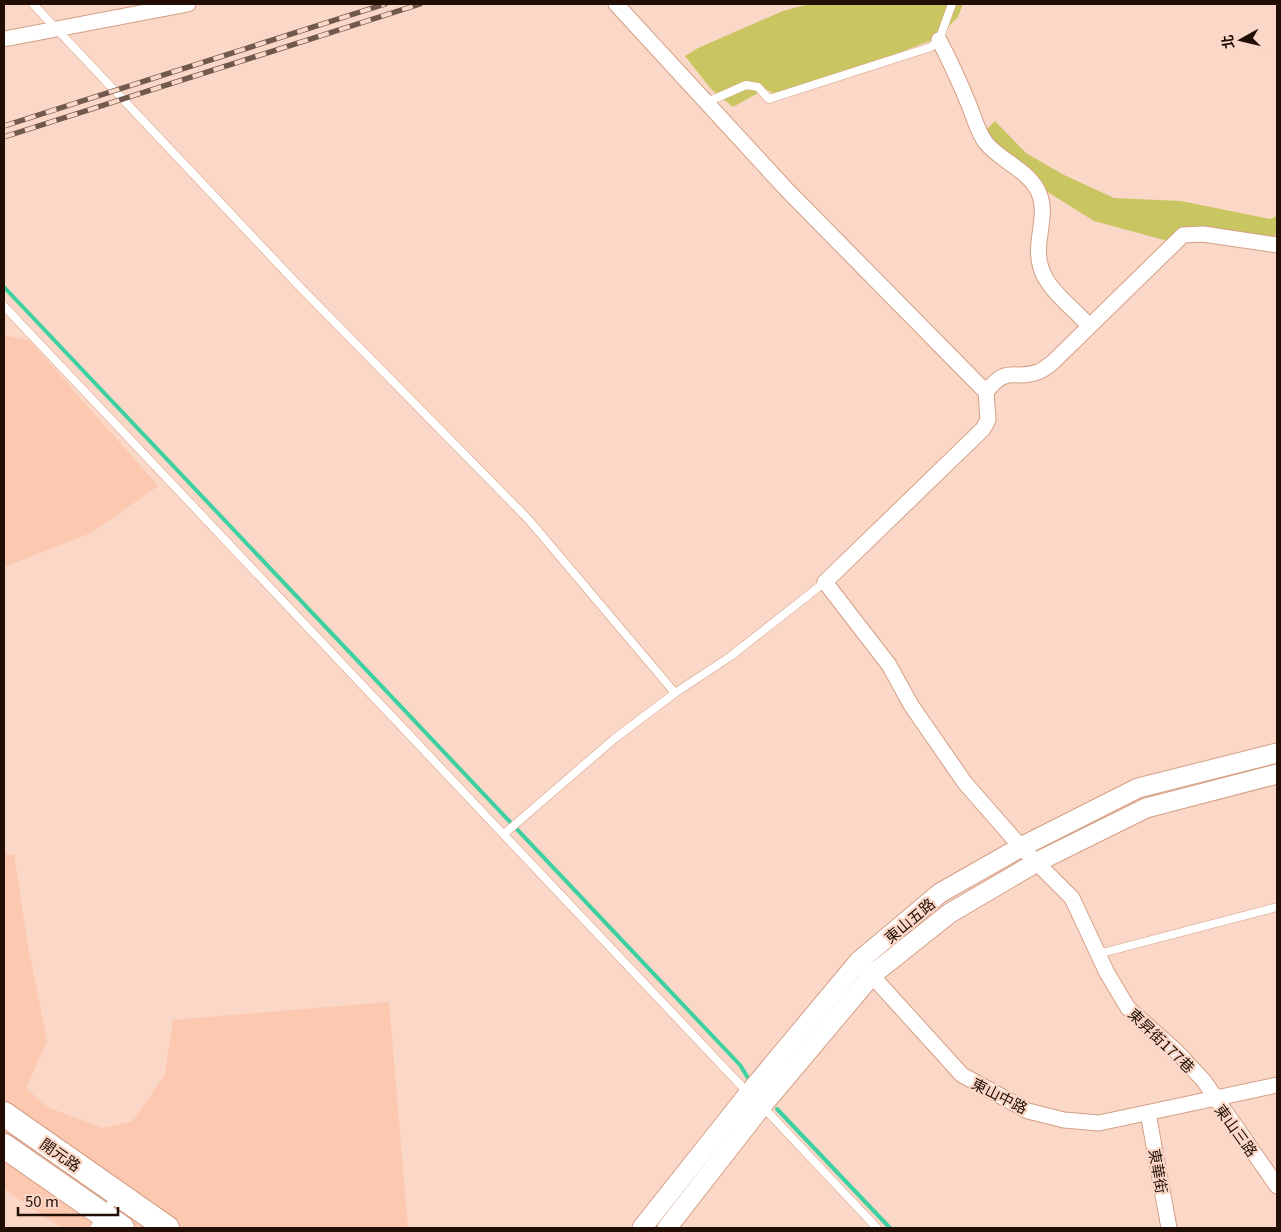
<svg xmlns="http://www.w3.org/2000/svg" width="1281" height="1232" viewBox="0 0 1281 1232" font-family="Georgia,'Noto Sans TC',serif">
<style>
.built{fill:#fcc8af}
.green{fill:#c9c662}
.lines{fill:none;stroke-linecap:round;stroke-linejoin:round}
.stream{stroke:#3dd0a1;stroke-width:4}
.service-casing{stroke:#d59f85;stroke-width:9}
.minor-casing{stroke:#d59f85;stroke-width:17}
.tertiary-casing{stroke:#d59f85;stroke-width:21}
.primary-casing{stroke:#d59f85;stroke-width:26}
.service{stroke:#fff;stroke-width:8}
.minor{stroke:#fff;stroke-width:15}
.tertiary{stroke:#fff;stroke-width:19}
.primary{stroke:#fff;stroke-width:24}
.rail-casing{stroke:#72594d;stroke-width:5.5}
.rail{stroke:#fad7c6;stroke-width:4;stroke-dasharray:11;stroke-linecap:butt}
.labels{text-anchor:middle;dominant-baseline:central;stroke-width:4.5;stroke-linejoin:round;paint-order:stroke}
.street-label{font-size:15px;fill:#210e05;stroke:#fad7c6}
</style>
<rect width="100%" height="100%" fill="#fad7c6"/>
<g class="built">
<path d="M4,335l26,6 128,145 -67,47 -87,34z"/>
<path d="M14,854l14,92 19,95 -21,47 21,19 55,21 31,-7 32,-47 8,-54 216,-18 19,226h-346l-58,-39v-334z"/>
</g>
<g class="green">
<path d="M809,4h154l-5,13 -21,21 -154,60 -18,-9 -32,18 -22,-18 -26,-33 13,-8 85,-37z"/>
<path d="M995,121l31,32 36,21 52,24 67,3 89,18 7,-3v19l-32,8 -81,-3 -70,-19 -48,-30 -21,-7 -49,-44z"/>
</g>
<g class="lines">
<g class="stream">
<path d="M4,287l736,778 8,13"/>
<path d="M777,1109l113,119"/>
</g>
<g class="service-casing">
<g id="service">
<path d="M33,4l267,283 229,233 146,173"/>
<path d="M705,103l41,-18 12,2 11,12 162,-52 8,-7 13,-36"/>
<path d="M4,306l744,787"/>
<path d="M504,834l110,-95 61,-46 56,-37 94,-74"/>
<path d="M1098,954l179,-47"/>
<path d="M762,1106l115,122"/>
<path d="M94,1228l23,-33"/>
</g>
</g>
<g class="minor-casing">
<g id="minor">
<path d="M616,4l171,186 199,202 2,28 -5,9 -158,153 64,83 22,40 54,78 56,64 51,51 35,75 21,35 49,44 27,29 73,105"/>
<path d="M4,39l184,-35"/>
<path d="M939,40c11,21 21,43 30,65 6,14 8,26 17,38 15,18 40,26 51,46 14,25 -5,52 4,79 7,23 33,40 48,58"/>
<path d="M986,392c22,-28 27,-11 52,-20 5,-2 10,-6 14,-9l131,-128 20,-1 74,11"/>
<path d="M865,968l97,107 66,36 36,9 35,3 178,-38"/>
<path d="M1148,1113l21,115"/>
</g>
</g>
<g class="tertiary-casing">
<g id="tertiary">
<path d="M642,1228l107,-135 110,-132 81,-68 81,-46 117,-59 139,-35"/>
<path d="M667,1228l95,-122 110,-131 78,-62 87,-51 109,-54 131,-34"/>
</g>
</g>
<g class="primary-casing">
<g id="primary">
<path d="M4,1114l163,114"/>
<path d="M4,1146l118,82"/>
</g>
</g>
<use href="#service" class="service"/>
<use href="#minor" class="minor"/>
<use href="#tertiary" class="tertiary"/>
<use href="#primary" class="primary"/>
<g class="rail-casing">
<g id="rail">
<path d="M4,126l381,-122"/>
<path d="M4,137l416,-133"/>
</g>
</g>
<use href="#rail" class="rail"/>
</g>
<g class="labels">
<g class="street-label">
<text transform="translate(909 920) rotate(-40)">東山五路</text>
<text transform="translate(1162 1040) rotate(44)">東昇街177巷</text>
<text transform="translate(1000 1095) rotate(27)">東山中路</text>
<text transform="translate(1237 1130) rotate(54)">東山三路</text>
<text transform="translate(61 1154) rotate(35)">開元路</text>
<text transform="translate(1159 1171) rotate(80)">東華街</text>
</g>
</g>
<rect width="1281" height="1232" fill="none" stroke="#210e05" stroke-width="10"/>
<g transform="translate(1241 40) rotate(262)" stroke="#fad7c6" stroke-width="4" paint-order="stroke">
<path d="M0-4L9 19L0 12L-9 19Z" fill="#210e05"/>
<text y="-8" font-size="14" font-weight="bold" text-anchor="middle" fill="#210e05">北</text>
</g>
<path d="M18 1207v8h100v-8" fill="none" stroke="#210e05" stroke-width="2.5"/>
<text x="25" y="1207" font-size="15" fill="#210e05" stroke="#fad7c6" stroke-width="4" paint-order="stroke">50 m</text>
</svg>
